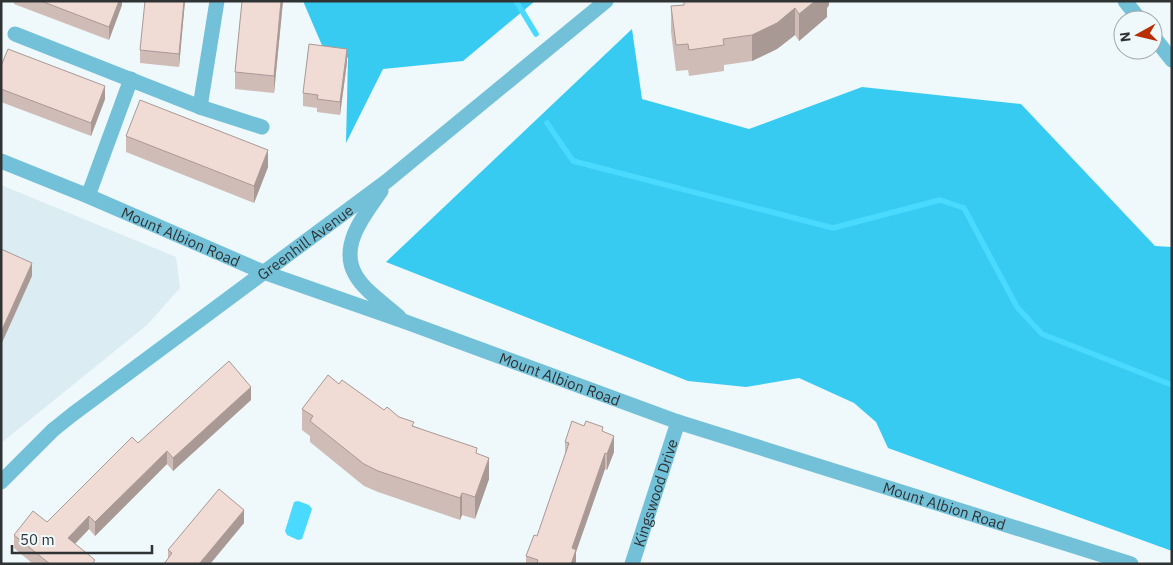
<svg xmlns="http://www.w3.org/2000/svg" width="1173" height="565" viewBox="0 0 1173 565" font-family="'IBM Plex Sans',sans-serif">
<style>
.built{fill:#dbecf2}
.forest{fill:#38cbf1}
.water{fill:#4ad9ff}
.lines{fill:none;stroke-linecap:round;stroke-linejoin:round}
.stream{stroke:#4ad9ff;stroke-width:5.5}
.minor{stroke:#72c1d9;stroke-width:15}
.tertiary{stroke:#72c1d9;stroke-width:15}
.wall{fill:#cfbcb7}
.shaded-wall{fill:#a99995}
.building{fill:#f1dbd5;stroke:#a99995}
.labels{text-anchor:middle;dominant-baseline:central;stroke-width:5;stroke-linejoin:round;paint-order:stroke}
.street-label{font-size:15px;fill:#303334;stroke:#eff8fb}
</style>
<rect width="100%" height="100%" fill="#eff8fb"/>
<path class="built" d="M1,185l175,72 4,31 -33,37 -146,118z"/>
<g class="forest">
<path d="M303,1h232l-72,60 -80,8 -37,74 2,-85 -24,-8z"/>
<path d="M632,29l10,70 107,30 113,-42 159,17 134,142 17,1v304l-284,-103 -12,-26 -22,-19 -55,-25 -53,9 -58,-6 -302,-119z"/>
</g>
<path class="water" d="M298,501l11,4 3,4 -10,30 -4,1 -11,-5 -2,-4 9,-29z"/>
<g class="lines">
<g class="stream">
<path d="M516,1l20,33"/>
<path d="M547,123l26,38 260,67 107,-28 24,8 53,99 25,27 130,51"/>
</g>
<g class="minor">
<path d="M1125,1l15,19"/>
<path d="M15,34l185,73 62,20"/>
<path d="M1153,36l19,24"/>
<path d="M200,107l17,-106"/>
<path d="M88,196l43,-117"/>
<path id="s1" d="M632,564l46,-142"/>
</g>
<g class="tertiary">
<path id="s2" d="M1,161l87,35 175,76 143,50 272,100 453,142"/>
<path d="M381,191c-16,23 -42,54 -26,83 9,17 30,30 44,43"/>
<path id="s3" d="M1,482l52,-52 20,-16 314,-233 219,-180"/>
</g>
</g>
<g class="wall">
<path d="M14,1h108v4l-13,35 -95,-36z"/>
<path d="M185,1l-6,66 -39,-4v-13z"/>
<path d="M242,1h41l-9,92 -39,-4v-17z"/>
<path d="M684,1h145v4l-2,3v9l-28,24 -4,-6 -18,14 -25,12 -28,4v6l-35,5 -1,-6 -12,1 -5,-39v-26l13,-1z"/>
<path d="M347,62l-7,53 -23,-3v-4l-14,-2v-13z"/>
<path d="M1,66l104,33 -14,37 -90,-34z"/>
<path d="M126,136l142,31 -14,36 -128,-51z"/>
<path d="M339,384l45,26 15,7 15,9 63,28 12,25 -14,40 -13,-4 -2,5 -82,-28 -14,-6 -54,-44v-6l-8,-6v-21z"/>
<path d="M251,400l-78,71 -6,-7 -72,72 -6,-7 -14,15 20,20h-62l-19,-16v-13l33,-13 91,-79z"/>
<path d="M603,432l11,20 -7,18 -2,-1 -29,83v12h-50v-8l11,-20 28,-80v-14z"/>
<path d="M244,523l-34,41h-46l4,-5v-9z"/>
</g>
<g class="shaded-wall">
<path d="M119,1h3v4l-13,35v-13z"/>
<path d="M184,1h1l-6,66v-13z"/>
<path d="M281,1h2l-9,92v-17z"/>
<path d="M815,1h14v4l-2,3v9l-28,24v-27z"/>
<path d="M795,8v27l-18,14 -25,12v-26z"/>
<path d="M347,49v13l-7,53v-13z"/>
<path d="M105,86v13l-14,37v-13z"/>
<path d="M268,150v17l-14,36v-17z"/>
<path d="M32,263v13l-31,69v-13z"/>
<path d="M251,387v13l-78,71v-13z"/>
<path d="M614,436v16l-7,18v-16z"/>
<path d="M167,451v13l-72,72v-14z"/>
<path d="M605,453v16l-29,83v12h-5l1,-16z"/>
<path d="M489,458v21l-14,40v-22z"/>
<path d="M462,493v22l-2,5v-22z"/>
<path d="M244,510v13l-34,41h-11z"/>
<path d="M89,516v13l-21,22v-13z"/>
</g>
<g class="building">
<path d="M41,1h78l-10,26z"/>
<path d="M145,1h39l-5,53 -39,-4z"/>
<path d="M242,1h39l-7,75 -39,-4z"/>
<path d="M684,1h131l-16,13 -4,-6 -18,15 -25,12 -29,4 1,6 -35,5 -1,-6 -12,1 -5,-39 13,-1z"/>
<path d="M309,44l38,5 -7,53 -23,-3 1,-4 -15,-2z"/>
<path d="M8,49l97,37 -14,37 -90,-34v-23z"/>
<path d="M140,100l128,50 -14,36 -128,-50z"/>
<path d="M1,249l31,14 -31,69z"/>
<path d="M229,361l22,26 -78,71 -6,-7 -72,71 -6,-6 -21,22 27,22 -3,4h-42l-36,-29 19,-24 14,11 85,-85 6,6z"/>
<path d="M328,375l11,9 3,-4 42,30 3,-3 12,10 15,5 -2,4 65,22 -1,5 13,5 -14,39 -13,-4 -2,5 -82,-27 -14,-7 -54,-43 3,-5 -11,-7z"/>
<path d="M572,421l12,5 2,-5 17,6 -1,4 12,5 -7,18 -2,-1 -33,95 4,2 -5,14h-34l1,-4 -12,-4 8,-21 3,1 32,-93 -4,-1z"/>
<path d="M219,489l25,21 -45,54h-35l8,-11 -4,-3z"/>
</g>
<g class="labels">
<g class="street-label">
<text stroke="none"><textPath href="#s2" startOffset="195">Mount Albion Road</textPath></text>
<text stroke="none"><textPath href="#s3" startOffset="388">Greenhill Avenue</textPath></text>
<text stroke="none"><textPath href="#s2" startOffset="600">Mount Albion Road</textPath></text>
<text stroke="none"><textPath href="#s1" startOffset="75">Kingswood Drive</textPath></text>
<text stroke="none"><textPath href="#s2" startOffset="1005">Mount Albion Road</textPath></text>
</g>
</g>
<rect width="1173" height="565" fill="none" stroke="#303334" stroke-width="5"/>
<g transform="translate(1138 35) rotate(262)"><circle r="24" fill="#eff8fb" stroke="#a3a9ab"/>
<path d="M0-4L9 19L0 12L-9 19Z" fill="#b92f02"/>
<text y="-8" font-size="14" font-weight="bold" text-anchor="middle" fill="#303334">N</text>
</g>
<path d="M12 545v8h140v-8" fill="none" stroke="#303334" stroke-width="2.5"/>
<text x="20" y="545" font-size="15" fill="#303334" stroke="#eff8fb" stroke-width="4" paint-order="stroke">50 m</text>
</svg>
